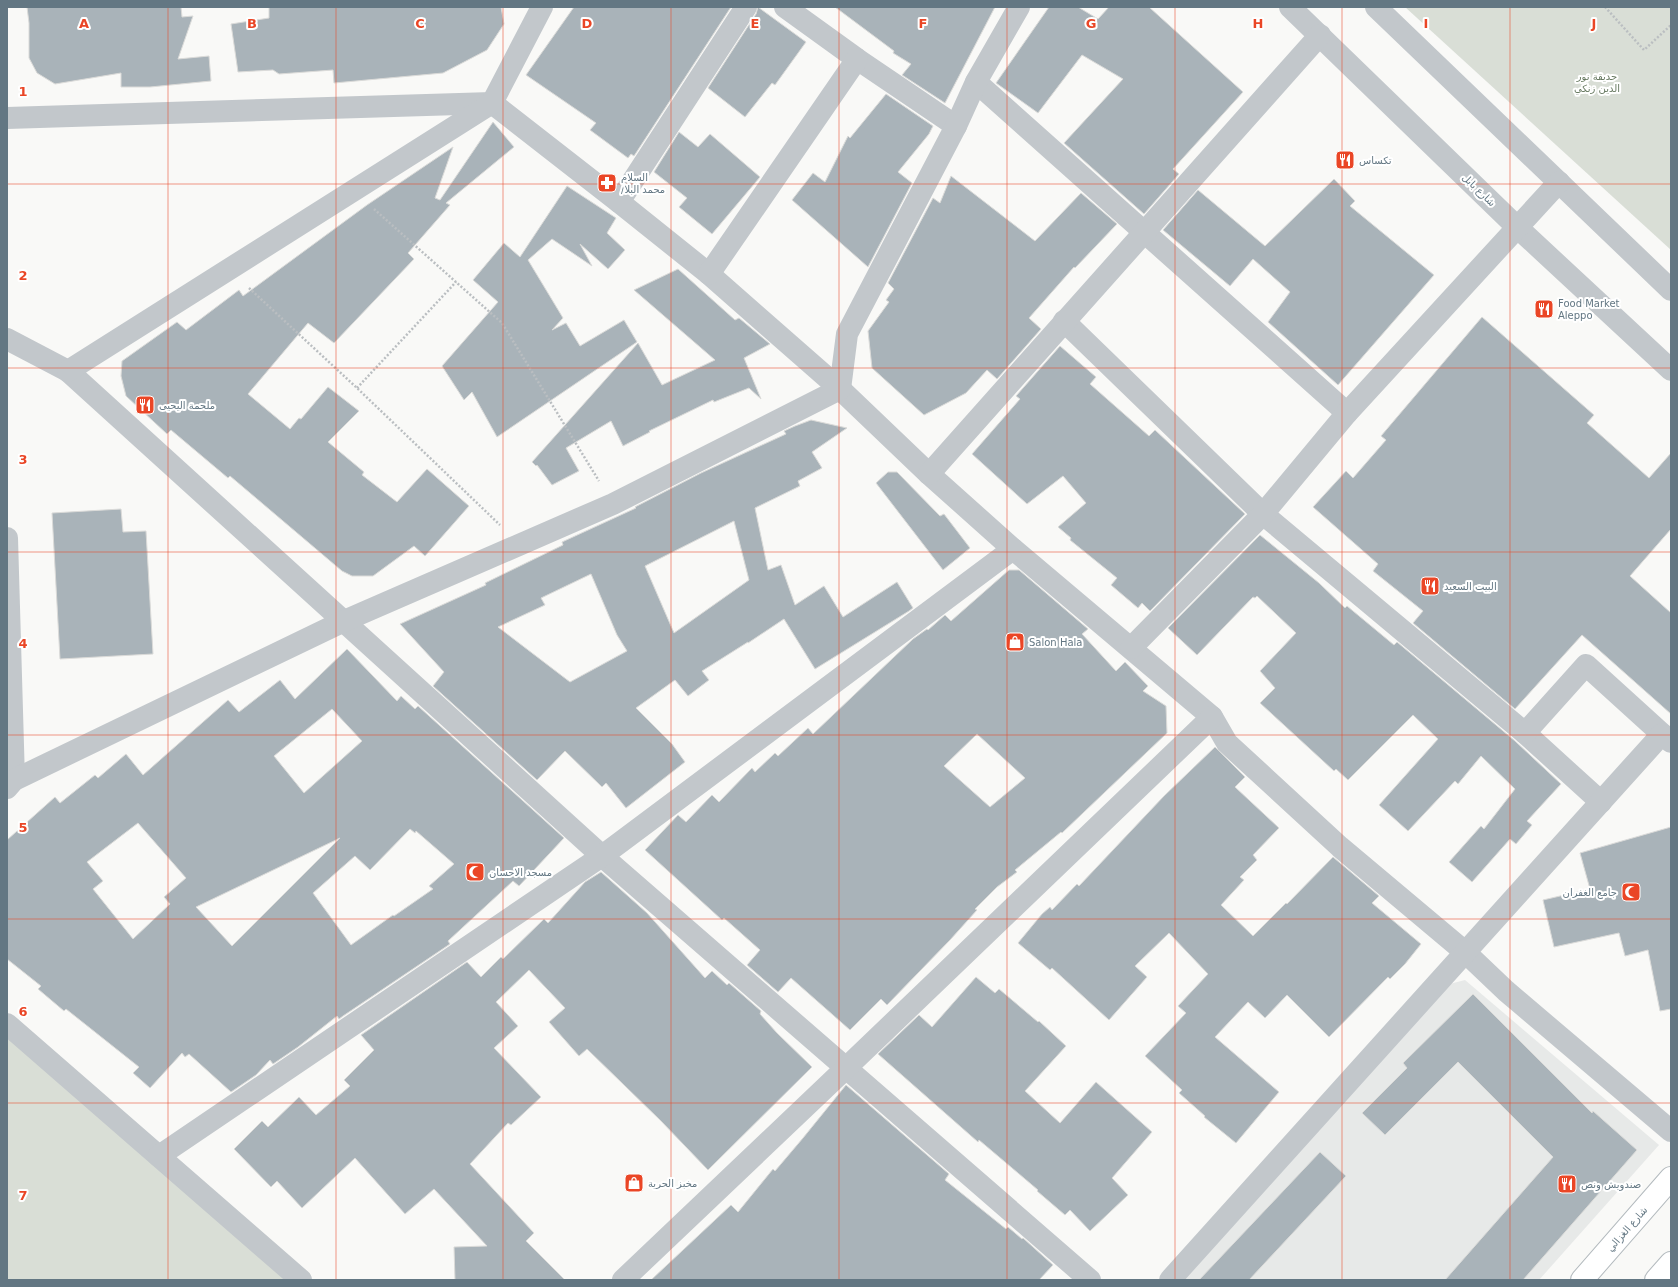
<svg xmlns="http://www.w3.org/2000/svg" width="1678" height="1287" viewBox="0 0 1678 1287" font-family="'DejaVu Sans',Cairo,sans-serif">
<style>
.built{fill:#e7e9e8}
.green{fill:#d9ded6}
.building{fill:#a9b3b9;stroke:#dbdbd9;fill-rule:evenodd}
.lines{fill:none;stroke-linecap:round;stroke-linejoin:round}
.major-casing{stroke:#b3babe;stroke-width:24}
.path{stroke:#babec1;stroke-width:2.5;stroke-dasharray:2 2;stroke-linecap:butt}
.minor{stroke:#c2c7cb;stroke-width:22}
.major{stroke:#fff;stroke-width:22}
.grid{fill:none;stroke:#ea4626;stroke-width:1;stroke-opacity:0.55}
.labels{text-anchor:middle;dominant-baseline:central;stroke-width:4;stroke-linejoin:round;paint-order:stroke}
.park-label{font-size:10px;fill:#687a62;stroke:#fff}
.poi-label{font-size:10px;fill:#637783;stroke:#fff;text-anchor:start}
.street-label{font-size:10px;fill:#637783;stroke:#fff}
.grid-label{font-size:13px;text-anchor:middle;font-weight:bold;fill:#ea4626;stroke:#fff;stroke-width:4;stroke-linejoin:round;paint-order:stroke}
</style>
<rect width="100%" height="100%" fill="#f9f9f7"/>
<path class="built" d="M1465,980l194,165 -120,135h-368l271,-294z"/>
<g class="green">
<path d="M1405,7h266v243z"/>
<path d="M7,1024l294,256h-294z"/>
</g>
<g class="building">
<path d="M27,7h154l1,10 11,-1 -15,43 31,-3 2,25 -61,6h-29v-14l-66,11 -18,-11 -8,-15v-35z"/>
<path d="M269,7h232l3,17 -17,26 -44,23 -109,10 -1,-13 -54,4 -6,-4 -35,2 -7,-48 38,-6z"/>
<path d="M574,7h157l-97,149 -3,-2 -3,4 -38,-28 6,-7 -70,-48z"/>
<path d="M758,7l48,35 -31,43 -3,-2 -27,34 -37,-29 48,-74z"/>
<path d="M835,7h160l-50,96 -43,-28 9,-11 -18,-11 1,-2z"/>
<path d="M1049,7h29l20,12 11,-12h40l94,85 -70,77 6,5 -35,40 -80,-71 59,-64 -41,-24 -44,58 -42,-30z"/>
<path d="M886,94l47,32 -4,8 -31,38 14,11 -44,84 -76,-67 21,-27 12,9 23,-46 2,2z"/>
<path d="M493,122l21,25 -68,56 4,2 -42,48 6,6 -80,84 -26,-20 -60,71 42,35 9,-11 2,1 27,-32 31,24 -31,31 36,30 -2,3 35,27 30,-33 42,37 -44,50 -11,-10 -41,30h-21l-10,-5 -112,-95 -2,2 -57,-48 -4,4 -41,-38 -5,-20 1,-15 55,-39 9,8 53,-40 4,6 124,-91 86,-58 -18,51 5,2z"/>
<path d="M679,132l19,15 12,-13 50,43 -48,57 -33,-27 8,-9 -33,-26z"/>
<path d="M951,176l84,65 46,-48 36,31 -42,44 -1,-1 -45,51 12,11 -44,50 -10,-9 -21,23 -42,22 -52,-47 -4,-37 21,-29 -3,-2 8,-11 -6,-6 45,-85 7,5z"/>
<path d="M1334,179l21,22 -5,5 84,69 -96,110 -70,-63 22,-30 -37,-33 -23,27 -67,-56 35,-40 67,56z"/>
<path d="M567,186l49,32 -9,15 18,17 -17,19 -28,-25 12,22 -40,-27 -24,21 35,58 -11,12 14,-7 14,23 44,-26 13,22 -140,95 -25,-45 -8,8 -22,-34 56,-64 -25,-22 31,-37 16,14z"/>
<path d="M678,269l57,51 4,-2 31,26 -26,14 17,41 -12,-11 -35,14 -1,-2 -64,31 1,1 -27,14 -12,-25 -45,27 13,23 -27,14 -15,-20 -1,1 -4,-4 106,-119 24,42 53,-25 -81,-70z"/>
<path d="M1482,317l112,98 -7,8 62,55 22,-25v76l-41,47 41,37v101l-89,-79 -67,74 -102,-86 10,-12 -50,-40 5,-7 -65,-57 33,-36 7,7 33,-38 -5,-4z"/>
<path d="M1060,346l36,31 -6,7 59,52 6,-6 90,84 -95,97 -8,-8 -4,5 -27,-23 6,-7 -47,-38 1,-2 -13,-11 28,-24 -23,-27 -36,28 -55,-50 48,-55 -4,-3z"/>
<path d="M811,420l36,8 -35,24 10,16 -24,13 2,5 -45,22 13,62 13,-5 14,40 29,-19 19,31 54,-35 16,26 -4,3 -94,58 -31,-50 -36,24v-1l-46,29 7,9 -21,16 -13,-16 -39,28 36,36 13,18 -59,46 -20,-25 -4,4 -37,-36 -28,29 -104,-94 11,-14 -44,-48 86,-39 -1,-2 78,-38 -1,-3 74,-34 -1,-1 66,-34 85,-39 -2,-3 11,-5zM734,521l15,59 -75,53 -29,-67zM591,574l26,61 10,16 -57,31 -72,-55 47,-22 -4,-7z"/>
<path d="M888,472h9l43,44 4,-2 26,34 -27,22 -67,-87z"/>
<path d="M121,509l2,23 23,-1 7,123 -93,5 -8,-146z"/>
<path d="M1260,535l59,48 26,25 2,-2 47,39 3,-3 118,99 46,43 -34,37 5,4 -16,19 -6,-5 -38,43 -23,-20 32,-36 3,3 31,-40 -34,-33 -23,28 -3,-3 -47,50 -29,-26 59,-66 -25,-24 -65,65 -12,-11 -2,2 -74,-68 15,-15 -15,-17 36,-38 -39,-37 -2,2 -2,-1 -56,58 -29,-27z"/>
<path d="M1009,570h10l69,59 -6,5 34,37 9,-9 23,24 -5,5 23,15 1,27 -105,100 -1,-1 -46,38 2,2 -20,15 -22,22 2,1 -27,30 -63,65 -6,-6 -31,31 -59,-52 -13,14 -31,-27 13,-15 -36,-32 -2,2 -77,-70 33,-35 8,7 26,-27 7,7 33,-34 3,4 20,-19 3,3 30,-28 5,6 100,-95 14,-10 1,1 17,-15 6,6zM977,734l48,44 -35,29 -46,-41z"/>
<path d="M347,649l50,52 4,-5 14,13 3,-3 146,132 -45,48 -6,-5 -65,60 2,3 -107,72 -4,3 -2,-3 -39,31 -25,17 -3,-4 -14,15 -25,17 -42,-38 -4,3 -3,-4 -32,35 -17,-15 6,-6 -73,-58 -2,2 -26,-22 3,-3 -34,-27v-119l48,-43 5,6 35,-28 3,3 28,-24 17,21 85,-75 11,12 41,-32 15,19zM332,709l30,32 -58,52 -30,-37zM138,823l48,55 -22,19 6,7 -37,35 -40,-50 10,-8 -16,-19zM410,829l5,4 1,-2 38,33 -25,22 4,3 -39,27 -1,-1 -42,30 -38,-52 42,-37 15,14zM340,838l-108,108 -36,-39z"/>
<path d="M1215,747l30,30 -10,10 44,41 -26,27 4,5 -17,17 4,3 -23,25 32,31 33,-33 1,1 46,-47 46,39 -7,7 49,41 -16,20 -15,15 -2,-2 -59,60 -42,-42 -22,23 -17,-16 -33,35 64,55 -43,51 -32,-26 1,-1 -26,-23 3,-3 -37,-34 41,-43 -8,-7 30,-32 -39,-41 -34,33 12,11 -38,43 -57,-52 -2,2 -32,-27 24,-29 8,-7 2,3 25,-26 2,2 85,-90z"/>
<path d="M1671,827v182l-11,2 -12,-61 -23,6 -6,-23 -65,14 -11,-47 47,-11 -10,-36z"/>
<path d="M601,872l46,41 58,65 7,-7 15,14 2,-2 32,28 -1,3 17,19 35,34 -104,103 -47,-49 -74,-72 -8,7 -30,-34 16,-14 -36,-38 -33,32 22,24 -24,22 47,49 -30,28 -3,-2 -38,41 64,69 -8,8 39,39h-110l-1,-33 33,-1 -53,-57 -29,25 -50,-56 -53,50 -25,-27 -6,6 -37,-38 28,-28 6,6 31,-30 17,18 34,-29 -6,-6 30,-30 -13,-15 106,-73 14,15 20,-20 2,2 41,-40 4,4 37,-41z"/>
<path d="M976,977l19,16 4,-4 39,33 1,-1 27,25 -41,45 35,32 36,-41 56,50 -40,46 16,17 -38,36 -20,-21 -5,5 -28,-24 1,-1 -59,-50 -1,2 -100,-88 41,-39 13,12z"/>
<path d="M1473,994l119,119 1,-2 44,39 -114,130h-78l108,-123 -95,-95 -73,73 -23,-22 45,-45 -4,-5z"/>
<path d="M846,1085l103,89 -4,6 61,49 2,-2 14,12 1,-1 30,27 -14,15h-388l80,-75 7,7 35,-43 2,2 28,-33z"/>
<path d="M1320,1152l26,24 -97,104h-50z"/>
</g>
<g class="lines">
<g class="major-casing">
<g id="major">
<path d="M1582,1280l89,-102"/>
<path d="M1656,1280l15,-17"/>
</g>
</g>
<g class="path">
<path d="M1605,7l39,43 27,-25"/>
<path d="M374,209l128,114 97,158"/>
<path d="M249,288l108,100 143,137"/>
<path d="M357,388l99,-106"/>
</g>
<g class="minor">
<path d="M785,7l72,52 99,67"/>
<path d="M1290,7l228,221 153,142"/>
<path d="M1376,7l295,283"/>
<path d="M976,82l371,331"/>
<path d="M7,118l485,-15 127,99 90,72 131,115 89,85 84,75 199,168 15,26 113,104 125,105 41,39 165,140"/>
<path d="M619,202l127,-195"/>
<path d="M709,274l148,-215"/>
<path d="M1064,321l199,193 262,219 76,69"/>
<path d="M7,339l61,32 534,485 488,424"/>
<path d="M68,371l424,-268 50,-96"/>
<path d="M929,474l391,-439"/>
<path d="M7,538l7,242"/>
<path d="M1131,648l132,-134 84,-101 212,-231"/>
<path d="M1525,733l61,-68 76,69"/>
<path d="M7,788l7,-8 330,-159 269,-117 227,-115 7,-55 109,-208 20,-44 43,-75"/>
<path d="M7,1024l294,256"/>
<path d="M159,1156l443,-300 411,-307"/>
<path d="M623,1280l223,-212 366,-351"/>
<path d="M1170,1280l492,-546 9,8"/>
</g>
<use href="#major" class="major"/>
</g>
<path class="grid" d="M168,7v1273M336,7v1273M503,7v1273M671,7v1273M839,7v1273M1007,7v1273M1175,7v1273M1342,7v1273M1510,7v1273M7,184h1664M7,368h1664M7,552h1664M7,735h1664M7,919h1664M7,1103h1664"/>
<defs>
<g id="restaurant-square" transform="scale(1)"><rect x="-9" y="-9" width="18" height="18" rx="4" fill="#ea4626" stroke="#fff"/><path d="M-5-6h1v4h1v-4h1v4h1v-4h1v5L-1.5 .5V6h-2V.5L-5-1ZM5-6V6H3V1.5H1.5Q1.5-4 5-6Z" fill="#fff"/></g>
<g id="pharmacy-square" transform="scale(1)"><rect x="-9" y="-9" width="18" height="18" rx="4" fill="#ea4626" stroke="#fff"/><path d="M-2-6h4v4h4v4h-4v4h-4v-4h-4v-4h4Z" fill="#fff"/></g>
<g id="shop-square" transform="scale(1)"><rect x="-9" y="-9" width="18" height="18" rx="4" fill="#ea4626" stroke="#fff"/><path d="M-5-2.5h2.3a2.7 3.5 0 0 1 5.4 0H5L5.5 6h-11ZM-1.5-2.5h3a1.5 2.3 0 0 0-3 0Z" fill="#fff"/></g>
<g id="mosque-square" transform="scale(1)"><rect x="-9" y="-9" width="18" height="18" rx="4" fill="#ea4626" stroke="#fff"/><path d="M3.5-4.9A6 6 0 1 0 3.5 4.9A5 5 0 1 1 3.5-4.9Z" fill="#fff"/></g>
</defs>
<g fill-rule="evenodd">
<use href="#restaurant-square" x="1345" y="160"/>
<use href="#pharmacy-square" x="607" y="183"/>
<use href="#restaurant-square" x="1544" y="309"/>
<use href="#restaurant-square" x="145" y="405"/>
<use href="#restaurant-square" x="1430" y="586"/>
<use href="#shop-square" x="1015" y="642"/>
<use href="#mosque-square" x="475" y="872"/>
<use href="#mosque-square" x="1631" y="892"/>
<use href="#shop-square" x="634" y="1183"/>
<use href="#restaurant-square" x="1567" y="1184"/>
</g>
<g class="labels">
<g class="park-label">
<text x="1597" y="76">حديقة نور<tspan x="1597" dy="12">الدين زنكي</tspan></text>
</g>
<g class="poi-label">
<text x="1359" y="160">تكساس</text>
<text x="621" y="177">السلام<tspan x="621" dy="12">/محمد البلا</tspan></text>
<text x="1558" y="303">Food Market<tspan x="1558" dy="12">Aleppo</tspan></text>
<text x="159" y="405">ملحمة اليحيى</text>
<text x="1444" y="586">البيت السعيد</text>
<text x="1029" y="642">Salon Hala</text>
<text x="489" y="872">مسجد الاحسان</text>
<text x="1617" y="892" text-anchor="end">جامع الغفران</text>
<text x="648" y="1183">مخبز الحرية</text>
<text x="1581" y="1184">صندويش ونص</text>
</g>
<g class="street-label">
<text transform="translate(1479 190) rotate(44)">شارع بابل</text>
<text transform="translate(1627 1229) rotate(-49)">شارع الغزالي</text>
</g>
</g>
<g class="grid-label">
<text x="84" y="28">A</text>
<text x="252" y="28">B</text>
<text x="420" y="28">C</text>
<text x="587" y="28">D</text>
<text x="755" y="28">E</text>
<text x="923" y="28">F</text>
<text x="1091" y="28">G</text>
<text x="1258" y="28">H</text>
<text x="1426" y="28">I</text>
<text x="1594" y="28">J</text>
<text x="23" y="96">1</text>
<text x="23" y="280">2</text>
<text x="23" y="464">3</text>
<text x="23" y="648">4</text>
<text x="23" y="832">5</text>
<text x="23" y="1016">6</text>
<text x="23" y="1200">7</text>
</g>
<rect width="1678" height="1287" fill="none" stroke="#637783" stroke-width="16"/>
</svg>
